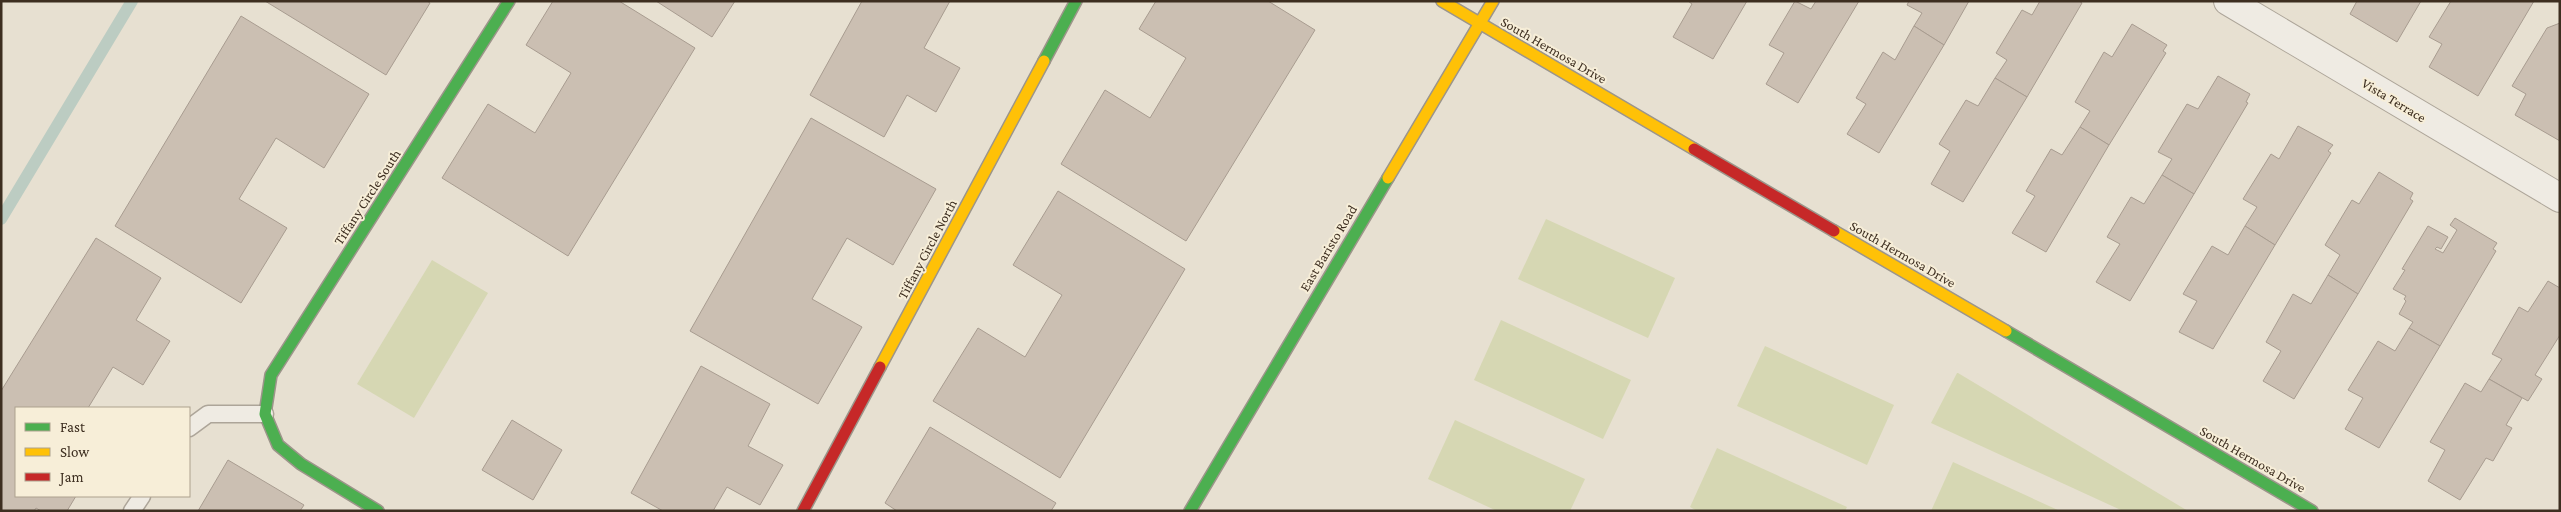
<svg xmlns="http://www.w3.org/2000/svg" width="2561" height="512" viewBox="0 0 2561 512" font-family="'Crimson Pro',serif">
<style>
.green{fill:#d6d7b3}
.lines{fill:none;stroke-linecap:round;stroke-linejoin:round}
.stream{stroke:#bcccc2;stroke-width:12}
.building{fill:#cbbfb2;stroke:#a89c90}
.lane-casing{stroke:#ada599;stroke-width:19}
.street-casing{stroke:#ada599;stroke-width:30}
.fast-casing{stroke:#9c958a;stroke-width:14}
.slow-casing{stroke:#9c958a;stroke-width:14}
.jam-casing{stroke:#9c958a;stroke-width:14}
.lane{stroke:#efebe3;stroke-width:16}
.street{stroke:#efebe3;stroke-width:28}
.fast{stroke:#4caf50;stroke-width:11}
.slow{stroke:#ffc107;stroke-width:11}
.jam{stroke:#c62828;stroke-width:11}
.labels{text-anchor:middle;dominant-baseline:central;stroke-width:4;stroke-linejoin:round;paint-order:stroke}
.street-label{font-size:14px;fill:#3d2e20;stroke:#f7eed8}
</style>
<rect width="100%" height="100%" fill="#e7e0d1"/>
<g class="green">
<path d="M1546,219l129,59 -27,60 -130,-59z"/>
<path d="M432,260l56,33 -74,125 -57,-34z"/>
<path d="M1501,320l130,60 -28,59 -129,-59z"/>
<path d="M1765,346l129,59 -27,60 -130,-59z"/>
<path d="M1957,373h1l230,138h-65l-192,-88z"/>
<path d="M1455,420l130,59 -15,32h-73l-69,-32z"/>
<path d="M1717,448l130,59 -2,4h-148l-7,-4z"/>
<path d="M1953,462l107,49h-129z"/>
</g>
<g class="lines">
<path class="stream" d="M1,219l131,-218"/>
</g>
<g class="building">
<path d="M265,1h162l3,2 -44,72z"/>
<path d="M553,1h66l76,47 -127,208 -126,-78 46,-74 47,29 36,-60 -45,-28z"/>
<path d="M656,1h79l-23,36z"/>
<path d="M862,1h88l-26,47 36,20 -24,44 -29,-17 -23,42 -74,-42z"/>
<path d="M1156,1h112l47,29 -129,211 -125,-77 44,-74 45,28 36,-60 -47,-29z"/>
<path d="M1688,1h59l-34,58 -40,-22 19,-33z"/>
<path d="M1795,1l16,8 5,-8h43l-61,102 -32,-19 18,-31 -15,-8z"/>
<path d="M1909,1h60l-25,44 -30,-19 8,-13 -15,-8z"/>
<path d="M2040,1h39l3,2 -55,94 -32,-19 12,-18 -11,-7 26,-43 10,5z"/>
<path d="M2357,1h64l-24,41 -47,-28z"/>
<path d="M2451,1h83l-56,95 -49,-29 13,-23 -13,-7z"/>
<path d="M241,16l128,78 -45,74 -48,-30 -37,61 48,29 -46,75 -126,-77z"/>
<path d="M2560,23v118l-45,-26 11,-21 -14,-8 35,-58z"/>
<path d="M2132,24l35,21 -4,6 3,2 -57,92 -29,-18 10,-16 -15,-9 29,-50 8,5z"/>
<path d="M1914,26l30,19 -65,108 -32,-19 19,-30 -10,-6 27,-46 12,8z"/>
<path d="M2218,76l32,18 -4,8 2,1 -54,91 -32,-19 10,-16 -14,-7 29,-48 11,5z"/>
<path d="M1995,78l32,19 -64,105 -32,-18 19,-33 -11,-7 27,-44 12,6z"/>
<path d="M811,118l125,71 -43,76 -46,-27 -35,61 50,28 -44,77 -128,-73z"/>
<path d="M2298,126l35,19 -5,6 3,2 -56,92 -30,-19 12,-19 -14,-8 28,-45 8,5z"/>
<path d="M2080,127l29,18 -63,107 -34,-19 23,-37 -9,-5 25,-42 11,6z"/>
<path d="M2379,172l34,21 -3,6 3,2 -55,93 -30,-19 12,-20 -15,-10 27,-45 7,4z"/>
<path d="M2162,175l32,19 -64,107 -34,-19 24,-38 -13,-7 24,-40 13,7z"/>
<path d="M1058,191l127,78 -125,209 -127,-77 45,-73 47,29 37,-62 -49,-30z"/>
<path d="M2455,218l42,25 -4,6 3,2 -56,95 -31,-18 4,-6 -14,-8 7,-13 -2,-2 2,-3 -13,-7 12,-19 -3,-1 26,-43 20,11 -7,12 -4,-2 -2,2 8,4 14,-23 -7,-5z"/>
<path d="M2245,226l30,19 -62,104 -34,-17 18,-31 -14,-7 29,-48 16,9z"/>
<path d="M96,238l65,40 -25,42 34,21 -27,44 -30,-18 -25,41h-72v88h60l-9,15h-26l-5,-3 -2,3h-33v-120z"/>
<path d="M2328,275l30,19 -64,105 -31,-18 18,-30 -15,-9 27,-48 18,10z"/>
<path d="M2548,281l12,7v47l-25,40 7,4 -14,22 -39,-22 13,-20 -10,-5 27,-47 9,5z"/>
<path d="M2409,328l31,18 -61,102 -34,-19 18,-31 -15,-8 30,-49 17,10z"/>
<path d="M701,366l69,38 -22,42 35,19 -23,40 -33,-18 -14,24h-50l-32,-18z"/>
<path d="M2489,379l33,19 -16,27 6,3 -19,33 -7,-3 -26,42 -32,-19 17,-31 -15,-8 35,-59 16,9z"/>
<path d="M512,420l50,30 -29,50 -51,-30z"/>
<path d="M930,427l126,76 -5,8h-154l-12,-8z"/>
<path d="M228,460l76,45 -4,6h-102z"/>
</g>
<g class="lines">
<g class="lane-casing">
<g id="lane">
<path d="M189,428l19,-14h57"/>
<path d="M132,511l10,-15"/>
</g>
</g>
<g class="street-casing">
<path id="street" d="M2228,1l332,197"/>
</g>
<g class="fast-casing">
<g id="fast">
<path d="M1044,61l32,-60"/>
<path d="M2006,331l306,180"/>
<path d="M378,511l-77,-47 -23,-19 -13,-31 6,-39 238,-374"/>
<path d="M1190,511l198,-333"/>
</g>
</g>
<g class="slow-casing">
<g id="slow">
<path d="M1442,1l252,148"/>
<path d="M1388,178l105,-177"/>
<path d="M1834,231l172,100"/>
<path d="M880,367l164,-306"/>
</g>
</g>
<g class="jam-casing">
<g id="jam">
<path d="M1694,149l140,82"/>
<path d="M803,511l77,-144"/>
</g>
</g>
<use href="#lane" class="lane"/>
<use href="#street" class="street"/>
<use href="#fast" class="fast"/>
<use href="#slow" class="slow"/>
<use href="#jam" class="jam"/>
</g>
<g class="labels">
<g class="street-label">
<text transform="translate(1554 50) rotate(30)">South Hermosa Drive</text>
<text transform="translate(2394 100) rotate(31)">Vista Terrace</text>
<text transform="translate(367 197) rotate(-57)">Tiffany Circle South</text>
<text transform="translate(1328 248) rotate(-59)">East Baristo Road</text>
<text transform="translate(927 249) rotate(-62)">Tiffany Circle North</text>
<text transform="translate(1903 254) rotate(30)">South Hermosa Drive</text>
<text transform="translate(2253 459) rotate(30)">South Hermosa Drive</text>
</g>
</g>
<rect width="2561" height="512" fill="none" stroke="#3d2e20" stroke-width="5"/>
<rect x="15" y="407" width="175" height="90" fill="#f7eed8" stroke="#ada18e"/>
<rect x="25" y="423" width="25" height="8" fill="#4caf50" stroke="#ada18e"/>
<text x="60" y="432" font-size="15" fill="#3d2e20">Fast</text>
<rect x="25" y="448" width="25" height="8" fill="#ffc107" stroke="#ada18e"/>
<text x="60" y="457" font-size="15" fill="#3d2e20">Slow</text>
<rect x="25" y="473" width="25" height="8" fill="#c62828" stroke="#ada18e"/>
<text x="60" y="482" font-size="15" fill="#3d2e20">Jam</text>
</svg>
